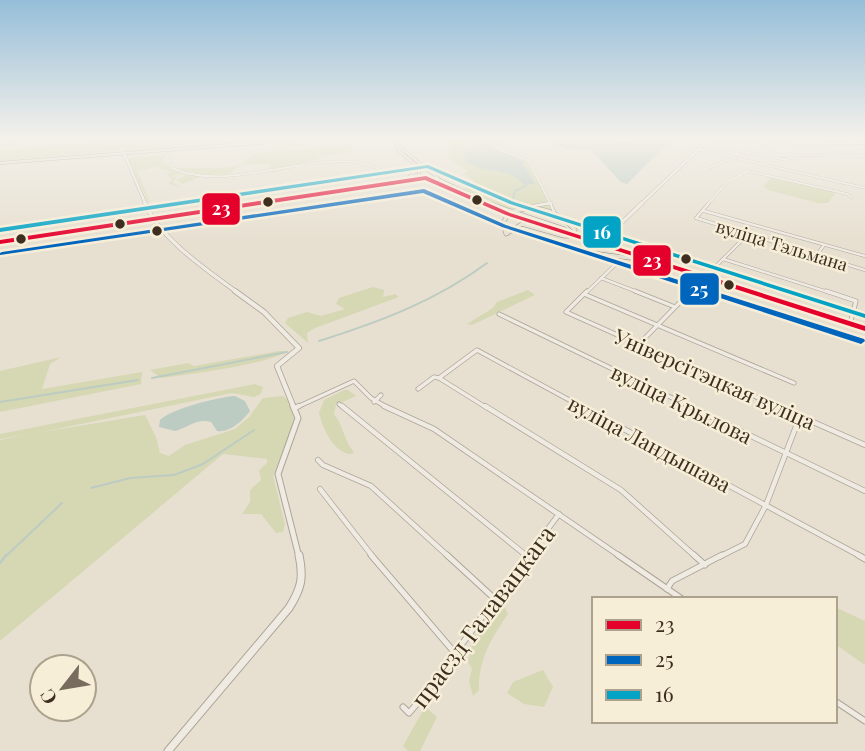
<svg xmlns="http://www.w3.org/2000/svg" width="865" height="751" viewBox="0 0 865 751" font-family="'Playfair Display',serif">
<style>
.green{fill:#d6d7b3}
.water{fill:#bcccc2}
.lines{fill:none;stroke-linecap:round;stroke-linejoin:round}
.stream-far1{stroke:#bcccc2;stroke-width:2}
.stream{stroke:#bcccc2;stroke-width:2.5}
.minor-far4-casing{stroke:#ada599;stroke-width:2.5}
.minor-far3-casing{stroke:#ada599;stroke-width:3.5}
.minor-far2-casing{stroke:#ada599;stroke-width:5}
.minor-far1-casing{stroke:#ada599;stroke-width:6}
.minor-casing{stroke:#ada599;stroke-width:7}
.tertiary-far4-casing{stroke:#ada599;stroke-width:3.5}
.tertiary-far3-casing{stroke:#ada599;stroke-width:4.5}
.tertiary-far2-casing{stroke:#ada599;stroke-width:6}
.tertiary-far1-casing{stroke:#ada599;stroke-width:7}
.tertiary-casing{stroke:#ada599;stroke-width:9}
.secondary-far1-casing{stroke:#9c958a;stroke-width:3.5}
.secondary-casing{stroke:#9c958a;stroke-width:4.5}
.primary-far2-casing{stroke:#928b80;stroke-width:3.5}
.primary-far1-casing{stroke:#928b80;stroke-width:4.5}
.primary-casing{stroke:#928b80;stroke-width:7}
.minor-far4{stroke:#efebe3;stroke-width:2}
.minor-far3{stroke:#efebe3;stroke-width:2.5}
.minor-far2{stroke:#efebe3;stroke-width:3.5}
.minor-far1{stroke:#efebe3;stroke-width:4.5}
.minor{stroke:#efebe3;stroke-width:5}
.tertiary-far4{stroke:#efebe3;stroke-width:2.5}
.tertiary-far3{stroke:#efebe3;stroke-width:3.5}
.tertiary-far2{stroke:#efebe3;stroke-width:4.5}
.tertiary-far1{stroke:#efebe3;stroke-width:5}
.tertiary{stroke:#efebe3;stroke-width:7}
.secondary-far1{stroke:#efebe3;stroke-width:2.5}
.secondary{stroke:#efebe3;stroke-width:3.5}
.primary-far2{stroke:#e6e1d4;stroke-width:2.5}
.primary-far1{stroke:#e6e1d4;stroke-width:3.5}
.primary{stroke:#e6e1d4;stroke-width:5}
.primary-bridge-casing{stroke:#928b80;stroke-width:4.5;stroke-linecap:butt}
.primary-bridge{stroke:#e6e1d4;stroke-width:3.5}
.bus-1-casing{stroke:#f7eed8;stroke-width:5}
.bus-2-casing{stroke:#f7eed8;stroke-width:5}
.bus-3-casing{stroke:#f7eed8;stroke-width:5}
.bus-1{fill:#e4002b;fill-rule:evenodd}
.bus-2{fill:#0065bd;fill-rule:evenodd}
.bus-3{fill:#03a3c5;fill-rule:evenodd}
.bus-dot{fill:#3d2e20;stroke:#f7eed8;stroke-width:2.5}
.labels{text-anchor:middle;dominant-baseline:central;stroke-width:5;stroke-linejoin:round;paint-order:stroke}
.far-street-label{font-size:18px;fill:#3d2e20;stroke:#f7eed8}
.street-label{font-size:21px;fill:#3d2e20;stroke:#f7eed8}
.near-street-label{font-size:24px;fill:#3d2e20;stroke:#f7eed8}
.line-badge{stroke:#f7eed8;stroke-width:2.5}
.badge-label{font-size:19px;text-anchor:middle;font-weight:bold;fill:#fff}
</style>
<rect width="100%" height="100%" fill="#e7e0d1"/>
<g class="green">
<path d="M107,137h7l7,13 -121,11v-10l104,-10z"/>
<path d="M118,137h36l-20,2v4c18,-2 37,2 55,0 37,-4 72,-6 109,-6l-170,14 -3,-1z"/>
<path d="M441,137h68l-15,11 32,12 23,41 -4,4h6l2,8 -18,-7 3,-2 -27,6 -49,-21 9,-4 -4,-3 7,-1 -10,-7 4,-3 -22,-14 6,-4z"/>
<path d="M349,145l5,7 -24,3 -57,18 -5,-9 -28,1 -15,12 -20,-1 -29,-8c20,-1 48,3 66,-4 8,-4 11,-11 21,-12 28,0 58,-4 86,-7z"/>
<path d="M164,155v7l11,9 25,6 -17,7 -7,-4 9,-4 -1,-2 -10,1 -1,2 4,1 -5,4 7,5h-2l-8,-3 3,-5 -5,-5 3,-3 -11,-3 2,-2 -22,5 -3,-4 18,47 -26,-56z"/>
<path d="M771,178l58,12 6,4 -7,9h-10l-50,-13 -5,-4z"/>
<path d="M373,287l11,3 -1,7 12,-3 4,3 -84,31 -8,5 1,10 -23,-20 3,-5 19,-6 14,4 24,-7 -9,-5 3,-6z"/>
<path d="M528,290l7,5 -63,30 -5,-1 26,-16 4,-6z"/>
<path d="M279,351h8c-16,13 -102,24 -126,27l-11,-8 38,-7 6,3z"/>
<path d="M61,357l-11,7 -8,25 100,-17 -1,12 -141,28v-41z"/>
<path d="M255,384l8,3 -2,7 -7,3 -22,-4 -190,39 103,-17 11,22 4,16 9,3 16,-11 50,-16 14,-12 14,-19 20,-2 5,4 7,20 -22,56 12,48 -2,8 -7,1 -15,-19h-19l8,-12v-12l11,-10 -2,-10 8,-7v-4l-44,-5 -223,187v-201l24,-5 -24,4v-5z"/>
<path d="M344,390h4l8,6 -20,9 -2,9c10,12 9,26 20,38l-2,2c-18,0 -29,-25 -33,-41l5,-13z"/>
<path d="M499,604l6,4 3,6c-17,24 -30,47 -29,76l-6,6 -4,-15 3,-12 -4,-7 6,-25z"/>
<path d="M835,607l30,14v44l-30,-21z"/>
<path d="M543,670l10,17 -9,20 -20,-3 -17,-11 6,-11z"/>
<path d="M425,707l12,10 -17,34h-12l-5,-5z"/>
</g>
<g class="water">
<path d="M154,137h92l-8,3 -49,3h-57l2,-4z"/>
<path d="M477,137h20l-6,7 1,4 30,13 13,23 -11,1c-15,-19 -39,-11 -58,-23l-2,-8 7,-6 19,1 -18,-9z"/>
<path d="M541,137h59l27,4 15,-4h32l-47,47 -6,-2 -30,-32 -25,-1 -24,-9z"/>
<path d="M235,396l10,5 5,10c-7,10 -21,22 -33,20l-6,-9c-14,-4 -22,5 -36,9l-16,-4 1,-7c11,-11 58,-23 75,-24z"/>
</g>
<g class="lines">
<g class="stream-far1">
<path d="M513,199l2,-8 11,-5"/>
<path d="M319,341c60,-19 117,-40 168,-78"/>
<path d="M152,378l135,-26"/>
<path d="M0,402l138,-22"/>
<path d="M91,488l39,-10 44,-3 29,-11 51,-34"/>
<path d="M5,557l57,-54"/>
</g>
<path class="stream" d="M0,563l6,-8"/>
<g class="minor-far4-casing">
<g id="minor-far4">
<path d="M116,137l7,15"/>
<path d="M511,137l-16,11 34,13 22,44"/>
<path d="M754,137l21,18 90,1"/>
<path d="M847,137l10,6"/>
<path d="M0,142l59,-3 1,5"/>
<path d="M702,144l96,18"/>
<path d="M697,149l168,39"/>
<path d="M166,153l6,15c66,31 176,-38 221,12"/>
<path d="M709,168l21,-9"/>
<path d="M539,205l13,-2"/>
<path d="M707,205l20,-23 21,-11 99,23 5,4"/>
</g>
</g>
<g class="minor-far3-casing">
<g id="minor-far3">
<path d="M550,203l6,13"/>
<path d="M709,203l-13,15 169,52"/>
<path d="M528,207l22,-4"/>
<path d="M704,211l161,45"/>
<path d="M816,256l8,-11"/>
<path d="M723,259l108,34"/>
<path d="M601,278l39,15"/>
<path d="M586,293l32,-31 77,25"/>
<path d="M689,293l58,-58"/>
</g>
</g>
<g class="minor-far2-casing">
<g id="minor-far2">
<path d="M587,291l-21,21 215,96"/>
<path d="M635,291l40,16"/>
<path d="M826,291l30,10 -5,19"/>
<path d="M584,294l210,89"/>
<path d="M499,314l194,94"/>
<path d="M639,344l52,-53"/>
<path d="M439,378l38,-28 107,58"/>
<path d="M418,389l16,-12 5,1 48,30"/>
<path d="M374,402l7,-7"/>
<path d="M339,404l5,4"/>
<path d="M295,408l59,-27 17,17 17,10"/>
</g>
</g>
<g class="minor-far1-casing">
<g id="minor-far1">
<path d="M342,406l186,151"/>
<path d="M384,406l50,23 187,128"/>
<path d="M485,406l136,84 75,67"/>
<path d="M581,406l281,151"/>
<path d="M689,406l176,85"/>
<path d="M777,406l88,39"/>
<path d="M295,408l4,-2"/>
<path d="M318,460l5,5 48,21 78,71"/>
<path d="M320,489l53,68"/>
<path d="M527,557l32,-43"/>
<path d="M719,557l26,-13 21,-39 34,-89"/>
</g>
</g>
<g class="minor-casing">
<g id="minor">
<path d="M371,555l84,98"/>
<path d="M447,555l49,45"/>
<path d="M618,555l64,44"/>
<path d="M694,555l11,10"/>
<path d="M858,555l7,4"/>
<path d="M667,589l5,-8 50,-26"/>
<path d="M835,701l30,20"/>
<path d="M403,707l6,6 12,-14 107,-144"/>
</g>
</g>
<g class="tertiary-far4-casing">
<g id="tertiary-far4">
<path d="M124,153l22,52"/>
<path d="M640,205l66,-63 159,1"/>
</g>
</g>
<g class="tertiary-far3-casing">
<g id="tertiary-far3">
<path d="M145,203c14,35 63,68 93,90"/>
<path d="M612,232l30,-29"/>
</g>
</g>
<g class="tertiary-far2-casing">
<path id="tertiary-far2" d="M235,291l29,21 35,36 -22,18 17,42"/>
</g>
<g class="tertiary-far1-casing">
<path id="tertiary-far1" d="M293,406l5,12 -20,56 21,83"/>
</g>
<g class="tertiary-casing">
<path id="tertiary" d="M168,751l121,-143c12,-19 15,-30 10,-53"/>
</g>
<g class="secondary-far1-casing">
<path id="secondary-far1" d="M239,205l183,-28"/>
</g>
<g class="secondary-casing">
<path id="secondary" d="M0,242l251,-39"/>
</g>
<g class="primary-far2-casing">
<g id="primary-far2">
<path d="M387,137l51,41"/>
<path d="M398,150l21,18v8"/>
<path d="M0,163l334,-26"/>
<path d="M419,176l19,3 53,26"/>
<path d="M409,177l10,-8"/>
</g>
</g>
<g class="primary-far1-casing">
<g id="primary-far1">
<path d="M487,203l77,26"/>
<path d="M508,214l-5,9 3,11 16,-10 42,12h5l6,-6c-20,-22 -37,-25 -65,-18"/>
<path d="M612,232l-18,3 -9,9v4l7,5 53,7"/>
<path d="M610,234l38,14 12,10"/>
<path d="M599,243l155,50"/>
</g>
</g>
<g class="primary-casing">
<path id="primary" d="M749,291l116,38"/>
</g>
<use href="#minor-far4" class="minor-far4"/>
<use href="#minor-far3" class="minor-far3"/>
<use href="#minor-far2" class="minor-far2"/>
<use href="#minor-far1" class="minor-far1"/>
<use href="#minor" class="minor"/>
<use href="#tertiary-far4" class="tertiary-far4"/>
<use href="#tertiary-far3" class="tertiary-far3"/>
<use href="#tertiary-far2" class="tertiary-far2"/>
<use href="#tertiary-far1" class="tertiary-far1"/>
<use href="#tertiary" class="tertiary"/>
<use href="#secondary-far1" class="secondary-far1"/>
<use href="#secondary" class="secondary"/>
<use href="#primary-far2" class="primary-far2"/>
<use href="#primary-far1" class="primary-far1"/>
<use href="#primary" class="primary"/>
<g class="primary-bridge-casing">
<path id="primary-bridge" d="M562,232l37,11"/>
</g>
<use href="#primary-bridge" class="primary-bridge"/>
<g class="bus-1-casing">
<path id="bus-1" d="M426,176l84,37 355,113v5l-359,-116 -81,-35 -425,64v-4z"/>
</g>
<g class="bus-2-casing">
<path id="bus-2" d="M424,189l82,36 358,114 1,2 -4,3 -3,-1 -356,-116 -79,-34 -423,62v-2l2,-1z"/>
</g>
<g class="bus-3-casing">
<path id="bus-3" d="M428,165l86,37 351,112v4l-355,-114 -83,-36 -427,64v-4z"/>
</g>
<use href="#bus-1" class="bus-1"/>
<use href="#bus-2" class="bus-2"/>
<use href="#bus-3" class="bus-3"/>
</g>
<linearGradient id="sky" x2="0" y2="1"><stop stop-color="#96bed9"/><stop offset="0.57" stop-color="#f4f1ea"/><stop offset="1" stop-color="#f4f1ea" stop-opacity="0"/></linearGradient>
<rect width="865" height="242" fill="url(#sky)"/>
<g class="bus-dot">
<circle cx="477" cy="200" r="6"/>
<circle cx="268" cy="202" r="6"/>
<circle cx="120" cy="224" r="6"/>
<circle cx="157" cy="231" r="6"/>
<circle cx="21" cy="239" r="6"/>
<circle cx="686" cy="259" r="6"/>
<circle cx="729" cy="285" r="6"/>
</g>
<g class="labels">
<g class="far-street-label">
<text transform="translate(782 245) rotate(17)">вуліца Тэльмана</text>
</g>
<g class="street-label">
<text transform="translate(715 378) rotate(24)">Універсітэцкая вуліца</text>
<text transform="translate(682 403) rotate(26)">вуліца Крылова</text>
<text transform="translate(650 443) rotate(28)">вуліца Ландышава</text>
</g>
<g class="near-street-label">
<text transform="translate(482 616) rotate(-53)">праезд Галавацкага</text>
</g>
</g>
<g class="line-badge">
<rect x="201" y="192" width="40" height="34" rx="7" fill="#e4002b"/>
<rect x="582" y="215" width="40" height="34" rx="7" fill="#03a3c5"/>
<rect x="632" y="244" width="40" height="33" rx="7" fill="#e4002b"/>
<rect x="679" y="272" width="41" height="34" rx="7" fill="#0065bd"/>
</g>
<g class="badge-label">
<text x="221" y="215">23</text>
<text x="602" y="239">16</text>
<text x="652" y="267">23</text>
<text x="699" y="296">25</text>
</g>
<rect x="592" y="597" width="245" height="126" fill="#f7eed8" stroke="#ada18e" stroke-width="2"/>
<rect x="606" y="620" width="35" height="10" fill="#e4002b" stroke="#ada18e" stroke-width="2"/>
<text x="655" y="632" font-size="21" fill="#3d2e20">23</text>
<rect x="606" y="655" width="35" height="10" fill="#0065bd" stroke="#ada18e" stroke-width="2"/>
<text x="655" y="667" font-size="21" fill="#3d2e20">25</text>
<rect x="606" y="690" width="35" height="10" fill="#03a3c5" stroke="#ada18e" stroke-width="2"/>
<text x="655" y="702" font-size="21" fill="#3d2e20">16</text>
<g transform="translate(63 688) rotate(239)"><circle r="33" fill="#f7eed8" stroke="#ada18e" stroke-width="2"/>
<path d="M0-5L12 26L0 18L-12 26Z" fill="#786c5e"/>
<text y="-10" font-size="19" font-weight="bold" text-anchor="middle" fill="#3d2e20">С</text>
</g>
</svg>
